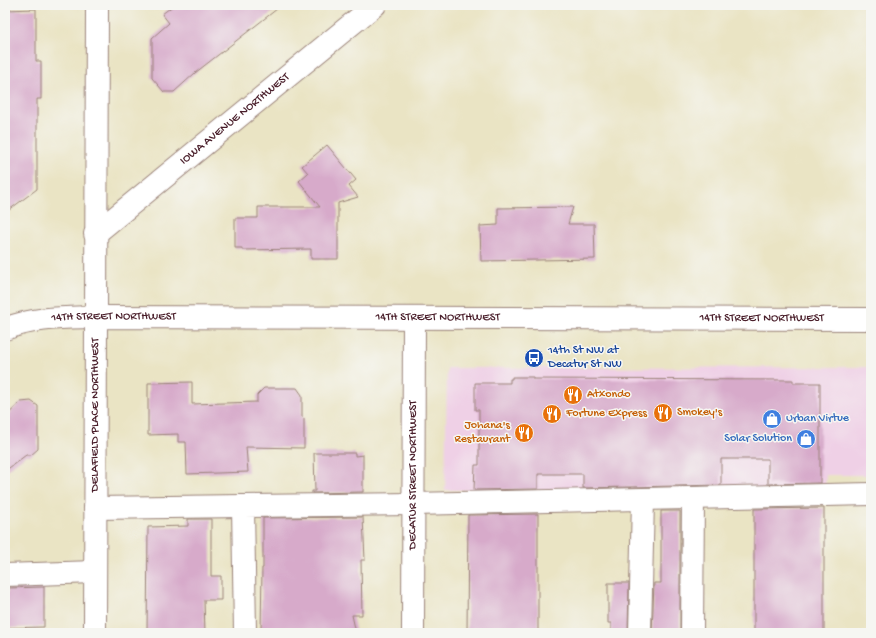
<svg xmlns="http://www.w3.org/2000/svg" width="876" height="638" viewBox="0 0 876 638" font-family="'Gochi Hand',sans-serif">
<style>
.built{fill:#efd0e6}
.building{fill:#d7aaca}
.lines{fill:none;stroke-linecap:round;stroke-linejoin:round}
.minor-casing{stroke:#9a8278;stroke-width:24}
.minor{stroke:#fff;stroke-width:22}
.labels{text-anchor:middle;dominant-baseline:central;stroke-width:3;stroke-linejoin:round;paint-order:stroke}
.street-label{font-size:12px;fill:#4a1f2b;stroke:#f6f6f2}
.transit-label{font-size:12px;fill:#164399;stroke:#f6f6f2;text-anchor:start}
.food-label{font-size:12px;fill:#c56008;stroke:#f6f6f2;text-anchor:start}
.shop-label{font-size:12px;fill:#366cbe;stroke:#f6f6f2;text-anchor:start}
</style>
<rect width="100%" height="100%" fill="#f6f6f2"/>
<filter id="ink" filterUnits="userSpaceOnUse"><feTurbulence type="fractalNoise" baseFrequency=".025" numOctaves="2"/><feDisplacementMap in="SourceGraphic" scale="8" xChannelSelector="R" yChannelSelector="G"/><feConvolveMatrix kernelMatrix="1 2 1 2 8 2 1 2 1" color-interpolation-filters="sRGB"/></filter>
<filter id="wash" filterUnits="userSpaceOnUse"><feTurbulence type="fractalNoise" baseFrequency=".012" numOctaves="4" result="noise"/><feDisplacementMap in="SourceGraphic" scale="16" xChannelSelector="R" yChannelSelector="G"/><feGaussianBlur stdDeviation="0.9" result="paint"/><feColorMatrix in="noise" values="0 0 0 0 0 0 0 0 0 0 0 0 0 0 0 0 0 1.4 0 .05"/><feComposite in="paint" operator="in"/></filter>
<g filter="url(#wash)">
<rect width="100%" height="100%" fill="#eae4c4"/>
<path class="built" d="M871,367v108h-45l-1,15h-380l2,-122z"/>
<g id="blocks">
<g class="building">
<path d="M174,5h108l-87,68 -21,19h-10l-12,-14v-40l17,-15 -7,-9z"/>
<path d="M36,9v52h5v38h-4v90l-32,24v-203z"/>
<path d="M327,145l29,35 -7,6 9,11 -20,6v56h-27v-10l-69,1v-2h-7v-30h23v-11h62l-21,-26 9,-8 -6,-7z"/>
<path d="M573,207l-5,17h26l1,35 -114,2 -1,-35 18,-1v-17z"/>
<path d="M512,377h21v2l260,1v3h27v100l-52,1v-25h-47v26l-138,3v-14h-45v15l-64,1 1,-25h4v-55h-4v-27h35v-4h2z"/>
<path d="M192,382v22l65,-2v-7l7,-7h33l5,7v22l2,2v29l-58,-1 2,25 -61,2 -1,-32h-8v-8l-30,1v-52z"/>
<path d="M31,401l7,5v43l-7,6h-5l-21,16v-54l16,-15z"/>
<path d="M314,453h41v3l8,-1v37l-51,1v-2h3z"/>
<path d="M824,508v125h-70v-124z"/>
<path d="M661,511h19v122h-28l2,-50h7z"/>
<path d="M538,514v119h-71l1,-118z"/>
<path d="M363,517l2,43h-4l1,55h-10l4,18h-48l-47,-2 1,-63h1v-50z"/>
<path d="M188,519h23v57h10v24h-17l1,33h-58l1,-106 40,-1z"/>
<path d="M608,583h21l-1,50h-17v-10h-3z"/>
<path d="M44,587v40l-39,1v-35h2l1,-5z"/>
</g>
</g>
</g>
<g filter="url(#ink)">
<use href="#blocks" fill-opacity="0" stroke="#9a8278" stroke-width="1"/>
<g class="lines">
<g class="minor-casing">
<g id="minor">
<path id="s1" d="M95,234l280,-229"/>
<path id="s2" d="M5,329c29,-12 60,-11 91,-12l775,2"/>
<path d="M95,508l148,-2"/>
<path d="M5,575l90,-3"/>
<path id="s3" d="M95,633l2,-628"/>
<path d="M245,633l-2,-127 170,-2 458,-10"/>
<path id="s4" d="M413,633l1,-315"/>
<path d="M640,633l3,-134"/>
<path d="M692,633l1,-135"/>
</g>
</g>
<use href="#minor" class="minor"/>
</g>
</g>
<defs>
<g id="bus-disc" transform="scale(1)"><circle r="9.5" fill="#1a4fb4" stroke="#f6f6f2"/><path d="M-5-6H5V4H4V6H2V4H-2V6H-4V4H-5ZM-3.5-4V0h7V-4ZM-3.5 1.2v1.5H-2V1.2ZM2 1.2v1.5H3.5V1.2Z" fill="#fff"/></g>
<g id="restaurant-disc" transform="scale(1)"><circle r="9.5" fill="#e8710a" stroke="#f6f6f2"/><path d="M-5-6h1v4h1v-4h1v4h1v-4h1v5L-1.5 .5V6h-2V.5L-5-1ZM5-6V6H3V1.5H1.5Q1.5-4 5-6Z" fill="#fff"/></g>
<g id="shop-disc" transform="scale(1)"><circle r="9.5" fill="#3f7fe0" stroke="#f6f6f2"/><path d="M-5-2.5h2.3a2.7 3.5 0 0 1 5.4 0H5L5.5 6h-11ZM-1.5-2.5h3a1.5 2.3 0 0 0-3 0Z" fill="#fff"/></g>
</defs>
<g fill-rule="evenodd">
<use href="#bus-disc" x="534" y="358"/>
<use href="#restaurant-disc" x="573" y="395"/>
<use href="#restaurant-disc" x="663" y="413"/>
<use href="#restaurant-disc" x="552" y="414"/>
<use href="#shop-disc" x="772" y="419"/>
<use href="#restaurant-disc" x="524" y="433"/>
<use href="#shop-disc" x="806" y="439"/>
</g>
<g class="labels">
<g class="street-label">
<text stroke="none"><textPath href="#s1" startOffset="181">IOWA AVENUE NORTHWEST</textPath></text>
<text stroke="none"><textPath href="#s2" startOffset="110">14TH STREET NORTHWEST</textPath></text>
<text stroke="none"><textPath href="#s2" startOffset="434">14TH STREET NORTHWEST</textPath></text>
<text stroke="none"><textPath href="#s2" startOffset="758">14TH STREET NORTHWEST</textPath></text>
<text stroke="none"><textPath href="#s3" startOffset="218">DELAFIELD PLACE NORTHWEST</textPath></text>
<text stroke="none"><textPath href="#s4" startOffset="158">DECATUR STREET NORTHWEST</textPath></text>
</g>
<g class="transit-label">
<text x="548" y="351">14th St NW at<tspan x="548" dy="14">Decatur St NW</tspan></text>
</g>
<g class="food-label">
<text x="587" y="395">Atxondo</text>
<text x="677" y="413">Smokey's</text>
<text x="566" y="414">Fortune Express</text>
<text x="510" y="426" text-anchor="end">Johana's<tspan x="510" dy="14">Restaurant</tspan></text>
</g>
<g class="shop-label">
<text x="786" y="419">Urban Virtue</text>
<text x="792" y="439" text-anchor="end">Solar Solution</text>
</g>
</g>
<rect width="876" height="638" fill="none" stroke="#f6f6f2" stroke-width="20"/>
</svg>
